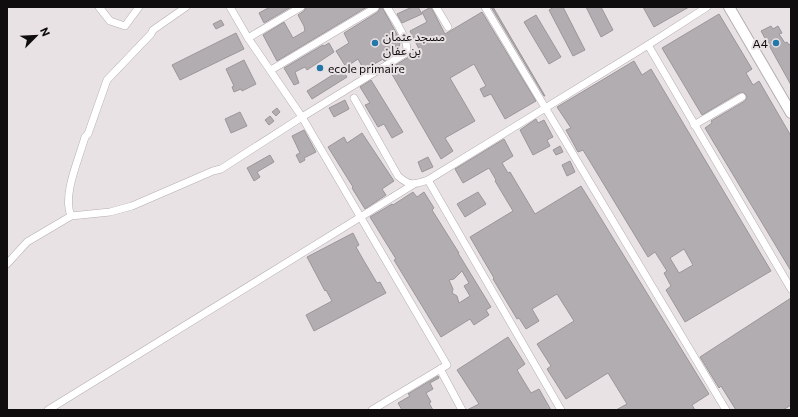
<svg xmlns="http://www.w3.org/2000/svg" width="798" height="417" viewBox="0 0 798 417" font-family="Commissioner,'Noto Sans Arabic',sans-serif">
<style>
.building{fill:#b2adb1;stroke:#9b969a;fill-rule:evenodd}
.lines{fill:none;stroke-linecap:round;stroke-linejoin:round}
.street-casing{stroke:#b5aeb0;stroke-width:8}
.secondary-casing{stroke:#b5aeb0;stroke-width:12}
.street{stroke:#fff;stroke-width:7}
.secondary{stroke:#fff;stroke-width:10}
.poi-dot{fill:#2478a9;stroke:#e9e2e4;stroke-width:1.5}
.labels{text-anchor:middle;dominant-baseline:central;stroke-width:4;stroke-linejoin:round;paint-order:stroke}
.poi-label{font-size:12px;fill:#0f0d0e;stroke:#e9e2e4;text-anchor:start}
</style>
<rect width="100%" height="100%" fill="#e9e2e4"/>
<g class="building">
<path d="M270,7h21l-27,16 -5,-10z"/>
<path d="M306,7h61l-90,54 -14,-26 21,-13 9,16 12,-7 -1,-5 -6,-11 6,-4z"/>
<path d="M380,7h2l17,31 1,5 -3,10 -13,8 -1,-2 -19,11 -6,-11 -12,8 -10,-16 13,-8 -5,-10 34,-21z"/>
<path d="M412,7h6l4,7 -20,9 -5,-9z"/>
<path d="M431,7l14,27 37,-22 54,89 -31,18 -14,-25 -7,3 -4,-8 6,-3 -12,-22 -24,14 25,43 -30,17 8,13 -12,8 -52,-90 20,-12 2,-3 8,-5 -9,-18 17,-9 -5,-10z"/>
<path d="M491,7h2l52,89h-1z"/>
<path d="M554,7h9l22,43 -12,6 -24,-46z"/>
<path d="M586,7h15l12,23 -12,7z"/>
<path d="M643,7h46l-35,20z"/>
<path d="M719,14l33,55 -6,4 7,12 6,-4 32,55v135l-86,-143 7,-5 -1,-2 34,-20 2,-4 -1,-2 -2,-2h-5l-37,22 -40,-67z"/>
<path d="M536,15l25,42 -12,7 -25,-42z"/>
<path d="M221,20l3,5 -8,4 -3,-5z"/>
<path d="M771,26l2,3 5,-3 4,7 -3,1 6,9 2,-1 2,3 2,-2v42l-30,-54z"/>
<path d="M236,33l8,16 -64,31 -8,-15z"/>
<path d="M329,43l5,9 -27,18 -2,-3 -10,5 4,11 -5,2 -10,-17 39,-23 1,1z"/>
<path d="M244,60l12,24 -14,7 -1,-2 -7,3 -2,-5 2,-1 -8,-17z"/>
<path d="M634,61l8,14 9,-6 120,202 -86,51 -19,-32 5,-4 -7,-13 3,-2 -12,-19 -7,5 -65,-107 -5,2 -12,-22 5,-2 -14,-21zM684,249l9,16 -14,8 -9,-15z"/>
<path d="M342,69l5,8 -35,22 -5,-8z"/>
<path d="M371,80l32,52 -11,6 -8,-14 -6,3 -13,-22 5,-2 -10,-16z"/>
<path d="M345,100l4,9 -15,8 -5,-9z"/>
<path d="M277,108l3,4 -4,4 -4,-4z"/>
<path d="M240,112l7,14 -16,7 -6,-14z"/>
<path d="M270,116l4,5 -5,4 -4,-5z"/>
<path d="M536,119l2,4 6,-3 9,17 -6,3 3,6 -17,9 -13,-25z"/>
<path d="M304,130l12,22 -12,6 1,2 -5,3 -4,-8 4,-2 -8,-17z"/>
<path d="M362,133l32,48 -12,8 4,6 -21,14 -13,-21 1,-1 -25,-40 16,-10 3,6z"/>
<path d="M504,139l9,17 -11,7 6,10 2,-1 25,42 46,-28 128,208 -17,11 3,5h-79l11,-6 -19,-31 -42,26 -19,-30 4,-3 -14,-22 37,-23 -17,-27 -25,15 7,12 -13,8 -7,-11 -2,1 -24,-40 1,-1 -24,-41 43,-26 -18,-30 1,-1 -7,-12 -26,15 -8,-14z"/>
<path d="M560,146l3,6 -7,3 -3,-5z"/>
<path d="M270,155l4,7 -17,10 3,5 -6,4 -7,-13z"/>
<path d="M428,157l5,10 -11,5 -4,-10z"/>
<path d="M570,161l5,11 -8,4 -5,-11z"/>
<path d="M413,192l4,5 7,-5 10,16 -2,2 27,43h-1l33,54 -5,3 3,5 -15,10 -4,-6 -29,18 -47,-77 2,-1 -26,-42 22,-13 1,1zM462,271l7,12 -5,3 6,10 -11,7 -2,-7 -5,-3 1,-4 -4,-9 5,-1z"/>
<path d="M478,192l8,12 -21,13 -8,-13z"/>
<path d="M353,233l6,12 -3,2 8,14 13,22 3,-1 6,11 -72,38 -8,-16 26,-14 -6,-11 -1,1 -18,-34z"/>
<path d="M791,298v107l-8,5h-47l-15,-24 -2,2 -19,-31z"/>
<path d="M508,337l17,27 -8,6 14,23 8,-4 12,21h-84l12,-6 -22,-34z"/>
<path d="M438,376l1,2 -9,5 3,6 -7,4 5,9 -2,1 4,7h-31l-4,-7 12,-7 -2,-2z"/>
</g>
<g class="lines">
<g class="street-casing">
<g id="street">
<path d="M99,7l11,14 15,5 14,-19"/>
<path d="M230,7l18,31 54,79 104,-64c5,-11 -13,-35 -19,-46"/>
<path d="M436,7l12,20"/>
<path d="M485,7l241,403"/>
<path d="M248,38l53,-31"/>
<path d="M648,45l143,244"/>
<path d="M271,70l104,-62"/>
<path d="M354,98l44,78c11,10 16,9 30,4l220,-135 59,-38"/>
<path d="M694,125l48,-28"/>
<path d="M428,180l133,230"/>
<path d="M71,216c-9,-21 8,-57 14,-79l3,-3 19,-54 44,-46 2,-4 33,-23"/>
<path d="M7,264l20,-22 44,-26 39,-4 22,-6 81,-35 8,-2 81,-52 145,248 -75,45"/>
<path d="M440,369l22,41"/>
<path d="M48,410l366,-226"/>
</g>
</g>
<g class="secondary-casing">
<path id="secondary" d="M729,7l62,106"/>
</g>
<use href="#street" class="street"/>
<use href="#secondary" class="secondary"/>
</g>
<g class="poi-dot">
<circle cx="375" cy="43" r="4"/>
<circle cx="776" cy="43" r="4"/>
<circle cx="320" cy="68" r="4"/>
</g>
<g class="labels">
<g class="poi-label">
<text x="383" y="36">مسجد عثمان<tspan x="383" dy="14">بن عفان</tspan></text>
<text x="768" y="43" text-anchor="end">A4</text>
<text x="328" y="68">ecole primaire</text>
</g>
</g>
<rect width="798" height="417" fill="none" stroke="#0f0d0e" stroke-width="16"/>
<g transform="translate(36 36) rotate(66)" stroke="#e9e2e4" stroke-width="3" paint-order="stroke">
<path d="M0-3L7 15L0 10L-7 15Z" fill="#0f0d0e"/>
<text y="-6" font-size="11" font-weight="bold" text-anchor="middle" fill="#0f0d0e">N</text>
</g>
</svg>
